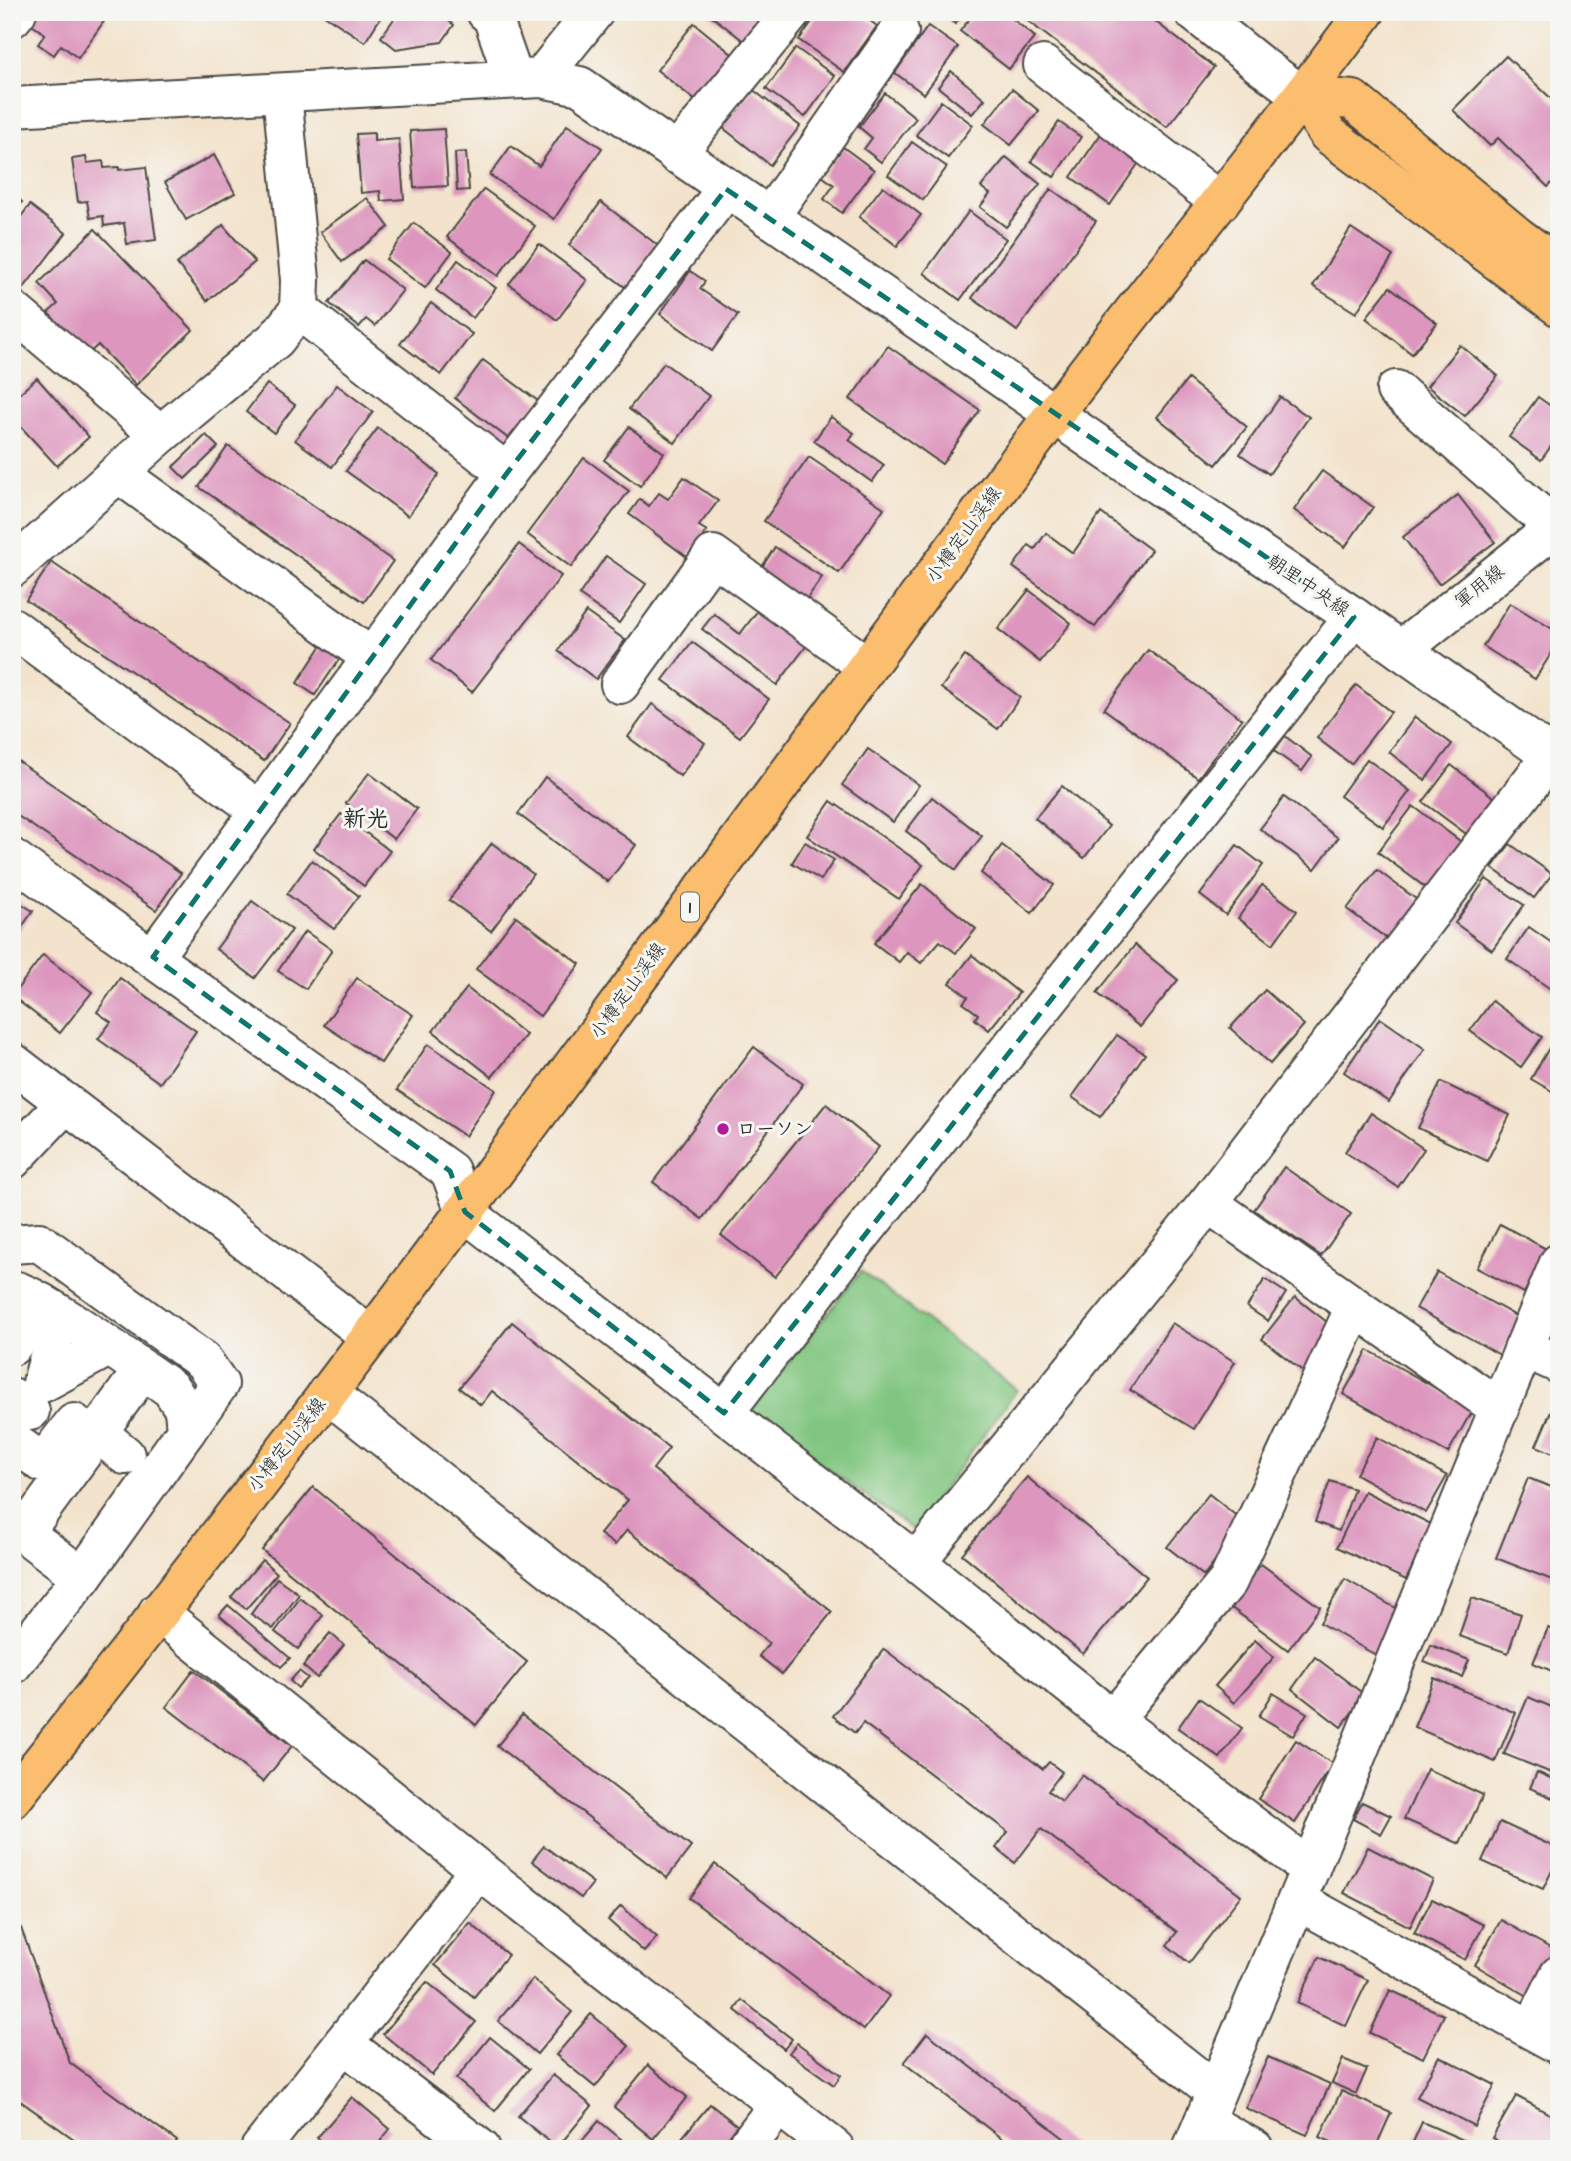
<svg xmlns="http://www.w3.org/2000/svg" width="1571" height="2161" viewBox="0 0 1571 2161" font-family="'Architects Daughter','Klee One',sans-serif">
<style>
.green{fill:#81c680;stroke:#567856;stroke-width:2}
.building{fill:#dd96be}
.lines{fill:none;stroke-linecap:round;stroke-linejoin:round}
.minor-casing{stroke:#494743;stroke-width:42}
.major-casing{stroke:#494743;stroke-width:42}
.highway-casing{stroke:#494743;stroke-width:42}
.minor{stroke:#fff;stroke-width:38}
.major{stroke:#fbbd6e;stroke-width:38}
.highway{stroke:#fbbd6e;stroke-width:38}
.marked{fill:none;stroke:#0f766e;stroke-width:5;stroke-dasharray:14 9;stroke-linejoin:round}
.poi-dot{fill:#b5179e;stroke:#f6f6f2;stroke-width:2.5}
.labels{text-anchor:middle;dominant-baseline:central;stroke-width:6;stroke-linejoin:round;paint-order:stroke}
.shield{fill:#f6f6f2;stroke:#686867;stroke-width:2}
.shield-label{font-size:18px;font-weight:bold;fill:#2b2b2b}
.street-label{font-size:19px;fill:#2b2b2b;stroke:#f6f6f2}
.poi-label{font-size:19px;font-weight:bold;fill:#2b2b2b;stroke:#f6f6f2;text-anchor:start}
.quarter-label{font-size:23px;font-weight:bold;fill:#2b2b2b;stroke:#f6f6f2}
</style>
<rect width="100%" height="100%" fill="#f6f6f2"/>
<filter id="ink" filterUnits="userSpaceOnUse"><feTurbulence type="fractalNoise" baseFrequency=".0143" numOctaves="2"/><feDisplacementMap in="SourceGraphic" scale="14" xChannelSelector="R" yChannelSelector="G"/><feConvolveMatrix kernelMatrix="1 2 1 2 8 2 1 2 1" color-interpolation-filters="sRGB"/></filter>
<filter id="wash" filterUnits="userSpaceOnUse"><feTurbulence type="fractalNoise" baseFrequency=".00686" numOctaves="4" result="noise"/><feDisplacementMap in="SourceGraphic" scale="28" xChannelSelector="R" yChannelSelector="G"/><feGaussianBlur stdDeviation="1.57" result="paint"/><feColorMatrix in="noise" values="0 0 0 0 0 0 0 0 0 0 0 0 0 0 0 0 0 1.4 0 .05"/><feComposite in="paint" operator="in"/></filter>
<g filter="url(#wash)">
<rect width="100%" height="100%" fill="#f3e3cc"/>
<path class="green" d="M861,1271l156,119 -104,140 -163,-118z"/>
<g id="blocks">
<g class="building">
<path d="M32,12h68l7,5 -29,41 -17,-13 -7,10 -16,-11 7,-10 -19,-13z"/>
<path d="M320,12h64l-19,30z"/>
<path d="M399,12h38l17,13 -12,17 -46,7 -15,-12z"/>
<path d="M710,12h59l-24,30 -36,-28z"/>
<path d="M819,12h39l19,14 -33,46 -45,-32z"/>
<path d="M939,12h25l-9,12z"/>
<path d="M975,12h29l31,25 -26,32 -49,-38z"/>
<path d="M1016,12h127l71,55 -47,60z"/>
<path d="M694,23l39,32 -37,46 -39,-31z"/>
<path d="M928,26l30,21 -34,47 -29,-21z"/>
<path d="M796,48l39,28 -30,41 -39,-28z"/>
<path d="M1506,56l53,50v70l-11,11 -50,-49 -8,8 -37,-36z"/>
<path d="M951,71l34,28 -13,15 -34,-27z"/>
<path d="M752,89l48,37 -30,39 -48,-38z"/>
<path d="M1012,89l27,22 -28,34 -27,-21z"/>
<path d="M885,93l31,25 -35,44 -17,-13 8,-11 -13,-11z"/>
<path d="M941,101l32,24 -25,33 -32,-23z"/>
<path d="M1059,122l22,15 -27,40 -23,-16z"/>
<path d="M567,125l35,23 -48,71 -64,-44 21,-29 28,20z"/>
<path d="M444,129l4,57 -34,2 -4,-57z"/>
<path d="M374,133v8l25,-2 5,60 -23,2 -1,-10 -19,2 -5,-59z"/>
<path d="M1101,134l39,27 -30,44 -39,-28z"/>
<path d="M912,142l35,25 -24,33 -35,-25z"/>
<path d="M843,147l31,23 -32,43 -18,-14 10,-14 -12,-9z"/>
<path d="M466,152l3,38 -12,1 -2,-38z"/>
<path d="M214,155l21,38 -49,27 -21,-38z"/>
<path d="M86,157l1,6 16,-2 1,7 15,-1v3l27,-3 10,73 -29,4 -3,-21 -20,3 -1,-10 -13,2 -3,-17 -9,1 -6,-43z"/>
<path d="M1006,157l34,27 -34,43 -26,-20 10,-13 -9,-7z"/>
<path d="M883,186l38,29 -24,31 -38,-29z"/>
<path d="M484,189l51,37 -37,50 -51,-39z"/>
<path d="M1051,189l45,32 -79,110 -45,-33z"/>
<path d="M12,193l10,9 -10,11z"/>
<path d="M367,198l22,29 -47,35 -22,-30z"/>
<path d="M601,202l64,49 -32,42 -64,-48z"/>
<path d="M30,205l36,28 -43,56 -11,-9v-52z"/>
<path d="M969,211l37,28 -46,61 -36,-27z"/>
<path d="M414,223l38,29 -27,36 -39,-29z"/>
<path d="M223,225l32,37 -48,39 -30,-37z"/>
<path d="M1351,228l42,28 -37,57 -43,-27z"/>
<path d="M95,229l98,101 -57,55 -38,-40 -10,9 -40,-41 10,-9 -19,-21z"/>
<path d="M539,244l48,36 -30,40 -48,-36z"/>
<path d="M364,260l39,30 -28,36 -9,-7 -7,8 -30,-24z"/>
<path d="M458,260l38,28 -23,30 -37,-28z"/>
<path d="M690,271l15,10 -5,8 38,26 -26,36 -52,-37z"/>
<path d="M1390,287l47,36 -25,31 -46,-36z"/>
<path d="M431,303l41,31 -31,41 -41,-31z"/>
<path d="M1460,345l38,31 -33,40 -38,-30z"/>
<path d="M888,346l92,64 -38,54 -92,-65z"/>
<path d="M483,360l55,41 -29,38 -54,-41z"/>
<path d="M664,363l45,33 -34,47 -46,-34z"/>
<path d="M37,378l52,59 -32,29 -45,-49v-17z"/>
<path d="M1188,379l59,48 -31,38 -59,-48z"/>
<path d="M267,384l28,21 -21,28 -28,-21z"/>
<path d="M337,385l36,27 -41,55 -37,-27z"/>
<path d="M1280,397l29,20 -40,57 -29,-20z"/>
<path d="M1538,397l21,15v23l-18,25 -32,-23z"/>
<path d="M831,417l23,16 -5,7 35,25 -12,17 -58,-41z"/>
<path d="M629,427l35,26 -24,33 -36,-26z"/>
<path d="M378,428l61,46 -31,42 -62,-45z"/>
<path d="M206,435l12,12 -33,32 -12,-12z"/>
<path d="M228,446l165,115 -29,41 -165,-115z"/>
<path d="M809,457l75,51 -45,65 -75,-52z"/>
<path d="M584,458l45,33 -58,76 -44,-33z"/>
<path d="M1322,471l51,36 -28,40 -51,-37z"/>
<path d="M684,477l34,24 -19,25 8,5 -20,26 -58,-43 11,-15 9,7 10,-13 9,6z"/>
<path d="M1458,495l37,47 -56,42 -36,-47z"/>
<path d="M1101,513l50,37 -56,77 -82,-60 16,-22 6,4 11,-16 27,20z"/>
<path d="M519,544l42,32 -89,116 -41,-32z"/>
<path d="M775,547l47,30 -18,26 -46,-30z"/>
<path d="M606,556l40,28 -27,39 -40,-28z"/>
<path d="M51,562l239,161 -26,38 -238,-161z"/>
<path d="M1029,590l42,33 -31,39 -42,-33z"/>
<path d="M1510,603l49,30v8l-24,38 -52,-33z"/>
<path d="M762,605l48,36 -33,44 -75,-56 12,-15 26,20z"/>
<path d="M586,612l39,28 -29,39 -38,-28z"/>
<path d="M324,642l18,13 -27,40 -18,-12z"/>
<path d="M692,642l77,57 -29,38 -77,-57z"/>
<path d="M1148,650l94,69 -44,59 -94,-69z"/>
<path d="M965,656l55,41 -22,32 -57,-41z"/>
<path d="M1559,662v15l-8,-5z"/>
<path d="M1356,685l35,27 -40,52 -34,-26z"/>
<path d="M652,704l53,39 -25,33 -52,-39z"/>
<path d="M1415,717l37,27 -27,36 -36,-28z"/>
<path d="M1285,736l27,21 -10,14 -28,-20z"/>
<path d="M868,749l51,36 -26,37 -51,-37z"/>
<path d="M12,757l169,116 -25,37 -144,-98z"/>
<path d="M1367,759l43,32 -27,36 -43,-31z"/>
<path d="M1451,765l57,43 -28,36 -57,-42z"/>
<path d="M369,773l48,36 -23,30 -48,-36z"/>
<path d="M545,777l91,68 -28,37 -90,-68z"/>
<path d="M1062,786l47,40 -25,32 -49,-40z"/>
<path d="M932,797l50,39 -26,34 -50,-39z"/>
<path d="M1284,797l54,41 -23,31 -55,-40z"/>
<path d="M831,801l92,64 -24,34 -92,-63z"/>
<path d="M1413,806l55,41 -35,46 -55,-41z"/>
<path d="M341,814l49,37 -26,35 -50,-37z"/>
<path d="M805,842l29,18 -13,20 -29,-17z"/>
<path d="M492,843l41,31 -42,57 -42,-31z"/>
<path d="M1510,844l42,30 -18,24 -42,-30z"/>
<path d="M1002,845l52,40 -22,28 -51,-40z"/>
<path d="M1237,845l26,20 -37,50 -26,-20z"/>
<path d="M312,860l47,36 -25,33 -47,-35z"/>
<path d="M1377,870l47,35 -30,39 -47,-35z"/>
<path d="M1486,879l38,26 -32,45 -37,-27z"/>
<path d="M922,884l54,45 -20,24 -16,-12 -19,22 -14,-11 -8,10 -25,-19z"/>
<path d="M1262,885l35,26 -24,33 -35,-26z"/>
<path d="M12,898l21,13 -21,30z"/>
<path d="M252,901l40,29 -37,48 -39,-29z"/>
<path d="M516,916l64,48 -40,52 -64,-47z"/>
<path d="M1529,927l30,21v33l-7,9 -45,-31z"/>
<path d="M305,931l27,19 -26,39 -28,-18z"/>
<path d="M1135,945l43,35 -38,47 -43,-34z"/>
<path d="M43,955l49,37 -32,41 -48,-37z"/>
<path d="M972,955l47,38 -30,37 -14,-11 3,-5 -15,-11 5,-6 -18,-14z"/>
<path d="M120,978l76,53 -36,52 -62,-44 13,-17 -14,-10z"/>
<path d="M357,978l56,37 -32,48 -57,-38z"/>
<path d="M467,988l59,47 -34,42 -59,-46z"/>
<path d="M1265,990l39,35 -34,39 -40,-36z"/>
<path d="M1492,1001l50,36 -21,30 -51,-36z"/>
<path d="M1380,1018l45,31 -36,53 -45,-30z"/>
<path d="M1117,1035l28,19 -45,63 -28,-20z"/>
<path d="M1556,1036l3,2v57l-28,-16z"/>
<path d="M428,1044l68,46 -31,46 -68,-46z"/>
<path d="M754,1047l49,37 -101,135 -49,-37z"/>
<path d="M1441,1082l69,33 -23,46 -69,-33z"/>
<path d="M826,1104l53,43 -104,130 -54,-42z"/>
<path d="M1371,1113l53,36 -26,38 -53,-35z"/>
<path d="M1284,1167l67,47 -30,42 -67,-46z"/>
<path d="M1500,1224l48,26 -24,43 -47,-25z"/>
<path d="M1437,1272l84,47 -21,36 -84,-47z"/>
<path d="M1265,1279l21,14 -18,28 -21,-14z"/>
<path d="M1295,1297l42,33 -33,42 -42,-33z"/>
<path d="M512,1322l157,126 -16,21 179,143 -50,62 -23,-18 10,-13 -142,-113 -12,15 -15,-11 28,-34 -136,-109 -11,14 -22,-17z"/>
<path d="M1172,1323l63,39 -41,67 -64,-39z"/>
<path d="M1368,1350l105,59 -25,44 -105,-59z"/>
<path d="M1551,1411l8,4v61l-8,-3 7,-18 -22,-9z"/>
<path d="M1377,1437l70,39 -21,37 -70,-39z"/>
<path d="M1027,1477l120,100 -64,77 -121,-100z"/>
<path d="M1528,1478l31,12v72l-7,18 -56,-22z"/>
<path d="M1330,1481l24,8 -15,42 -24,-9z"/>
<path d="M313,1487l214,175 -51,63 -214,-175z"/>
<path d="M1364,1491l69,34 -27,55 -69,-33z"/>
<path d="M1209,1494l36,29 -41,53 -37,-29z"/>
<path d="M262,1560l15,13 -31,36 -15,-12z"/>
<path d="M1261,1564l59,43 -32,43 -59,-44z"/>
<path d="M277,1578l22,16 -26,35 -22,-15z"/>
<path d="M1345,1579l59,34 -25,44 -59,-34z"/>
<path d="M300,1598l23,17 -25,34 -23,-17z"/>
<path d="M1472,1598l49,16 -13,39 -49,-17z"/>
<path d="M228,1605l62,53 -9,9 -62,-52z"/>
<path d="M1548,1628l11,5v41l-26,-11z"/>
<path d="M330,1633l14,12 -27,33 -14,-12z"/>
<path d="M1255,1640l19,17 -40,46 -19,-17z"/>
<path d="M1431,1645l38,15 -7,17 -38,-15z"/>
<path d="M884,1649l159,120 6,-7 13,10 -14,19 14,10 20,-26 159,120 -52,68 -22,-18 10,-13 -136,-103 -26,34 -19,-15 12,-16 -145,-109 -8,10 -22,-17z"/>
<path d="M1315,1657l50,38 -24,32 -49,-38z"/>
<path d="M194,1670l98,76 -29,36 -97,-75z"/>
<path d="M299,1671l9,7 -10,10 -8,-7z"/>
<path d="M1434,1678l82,35 -21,49 -81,-35z"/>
<path d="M1273,1693l34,20 -14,23 -34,-20z"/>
<path d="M1528,1697l31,13v66l-55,-22z"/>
<path d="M1199,1698l43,30 -22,30 -42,-30z"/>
<path d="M522,1715l169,132 -24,31 -170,-132z"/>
<path d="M1296,1740l37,24 -38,59 -37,-24z"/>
<path d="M1427,1769l56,26 -23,49 -56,-25z"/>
<path d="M1537,1772l22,10v19l-29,-13z"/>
<path d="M1362,1802l29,14 -10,18 -28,-15z"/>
<path d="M1500,1822l59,27v7l-16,33 -61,-28z"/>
<path d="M544,1846l49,37 -12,15 -49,-37z"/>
<path d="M1368,1847l65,33 -23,47 -66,-34z"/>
<path d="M715,1864l174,132 -25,34 -175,-132z"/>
<path d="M1432,1899l52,26 -19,35 -51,-27z"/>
<path d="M621,1906l36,31 -13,15 -36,-32z"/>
<path d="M1501,1920l58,33v24l-16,28 -68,-40z"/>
<path d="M470,1923l38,32 -34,42 -39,-32z"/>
<path d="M21,1928l49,135 107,78 -5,8h-84l-69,-49 -7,-20v-149z"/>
<path d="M1319,1957l49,23 -22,46 -49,-23z"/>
<path d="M533,1979l39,33 -35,42 -39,-33z"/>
<path d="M427,1982l49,40 -44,53 -49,-41z"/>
<path d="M1390,1990l54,25 -21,43 -53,-25z"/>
<path d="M742,2000l50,39 -8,10 -49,-39z"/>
<path d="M591,2014l38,32 -34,41 -39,-32z"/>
<path d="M927,2033l151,116h-63l-111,-86z"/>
<path d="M490,2037l39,32 -34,42 -39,-32z"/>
<path d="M797,2043l44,32 -7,10 -45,-32z"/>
<path d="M1439,2056l56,29 -21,41 -57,-29z"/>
<path d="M1268,2057l62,27 -23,51 -62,-27z"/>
<path d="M1343,2059l24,10 -11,25 -24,-11z"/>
<path d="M648,2065l39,32 -34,42 -39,-32z"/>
<path d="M553,2075l39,31 -35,42 -39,-32z"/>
<path d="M1341,2091l50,22 -16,36h-28l-27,-12z"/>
<path d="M1516,2096l43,23v30h-47l-20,-11z"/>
<path d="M352,2097l38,32 -16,20h-44l-13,-11z"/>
<path d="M710,2104l39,31 -11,14h-58l-4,-4z"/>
<path d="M599,2121l34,28h-58z"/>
<path d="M1422,2122l53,23 -2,4h-63z"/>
</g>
</g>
</g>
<g filter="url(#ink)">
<use href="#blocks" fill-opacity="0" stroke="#494743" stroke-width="2"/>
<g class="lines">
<g class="minor-casing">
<g id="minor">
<path d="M486,12l6,4 22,63"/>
<path d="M1194,12l65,52 44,32"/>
<path d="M12,18l5,-6"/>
<path d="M1043,65l177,137"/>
<path d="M541,78l53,-66"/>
<path d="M12,107l529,-29 39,8 523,362 251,169 205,144"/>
<path d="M676,154l116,-142"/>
<path d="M769,218l130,-187"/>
<path d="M12,310l148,125"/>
<path d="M299,310l208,163"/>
<path d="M1396,390l158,137"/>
<path d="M118,473l254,185"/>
<path d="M12,568l148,-133 116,-96 23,-29 1,-30 -18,-187"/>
<path d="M12,627l248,184"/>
<path d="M1401,650l158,-126"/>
<path d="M620,684l93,-129 154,111"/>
<path d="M12,858l438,313 15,41 451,350 197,158 197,149"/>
<path d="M153,957l354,-484 219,-284"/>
<path d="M12,1062l358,274"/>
<path d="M12,1160l54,-57"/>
<path d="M1208,1203l292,206"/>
<path d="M12,1244l27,-2 164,119 16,23 -33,47"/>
<path d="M12,1290c18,-1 136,83 159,99l13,20 2,22 -104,146 -70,88"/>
<path d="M60,1315l-18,68 66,-36"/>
<path d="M12,1346l30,-43"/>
<path d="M1524,1348l35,16"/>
<path d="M327,1393l889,699"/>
<path d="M12,1397l18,14"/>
<path d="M724,1413l130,-169 500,-627"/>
<path d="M97,1432l28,23"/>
<path d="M12,1441l31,22 31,-40"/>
<path d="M12,1524l70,53"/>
<path d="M24,1533l119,-163"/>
<path d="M916,1562l292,-359 343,-447"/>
<path d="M158,1612l321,258 356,279"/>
<path d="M1113,1720l115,-139 127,-274"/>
<path d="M1297,1900l262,145"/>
<path d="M1532,2030l27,-55"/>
<path d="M343,2043l138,106"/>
<path d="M1204,2121l50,28"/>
<path d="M260,2149l219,-279"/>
<path d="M745,2149l34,-45"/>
<path d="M1192,2149l105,-249 262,-637"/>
</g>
</g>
<g class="major-casing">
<path id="major" d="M12,1799c343,-428 663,-873 989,-1314 118,-160 246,-313 364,-473"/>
</g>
<g class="highway-casing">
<g id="highway">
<path d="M1303,96l25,38 231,173"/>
<path d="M1303,96l50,4 164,136 42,31"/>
</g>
</g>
<use href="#minor" class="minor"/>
<use href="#major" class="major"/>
<use href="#highway" class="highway"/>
</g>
</g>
<path class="marked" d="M726,189l628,428 -630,796 -259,-201 -15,-41 -297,-214 354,-484z"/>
<circle class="poi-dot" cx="723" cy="1129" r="7"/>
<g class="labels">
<rect class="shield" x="681" y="892.5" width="18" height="29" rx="5"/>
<g class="shield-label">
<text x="690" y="907">1</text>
</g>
<g class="street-label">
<text transform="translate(964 535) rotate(-54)">小樽定山渓線</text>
<text transform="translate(1308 586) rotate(34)">朝里中央線</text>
<text transform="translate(1480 587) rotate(-39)">軍用線</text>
<text transform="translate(628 991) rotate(-54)">小樽定山渓線</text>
<text transform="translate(287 1445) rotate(-52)">小樽定山渓線</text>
</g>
<g class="poi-label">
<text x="737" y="1129">ローソン</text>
</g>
<g class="quarter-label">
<text x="366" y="819">新光</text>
</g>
</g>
<rect width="1571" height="2161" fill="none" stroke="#f6f6f2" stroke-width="42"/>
</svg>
